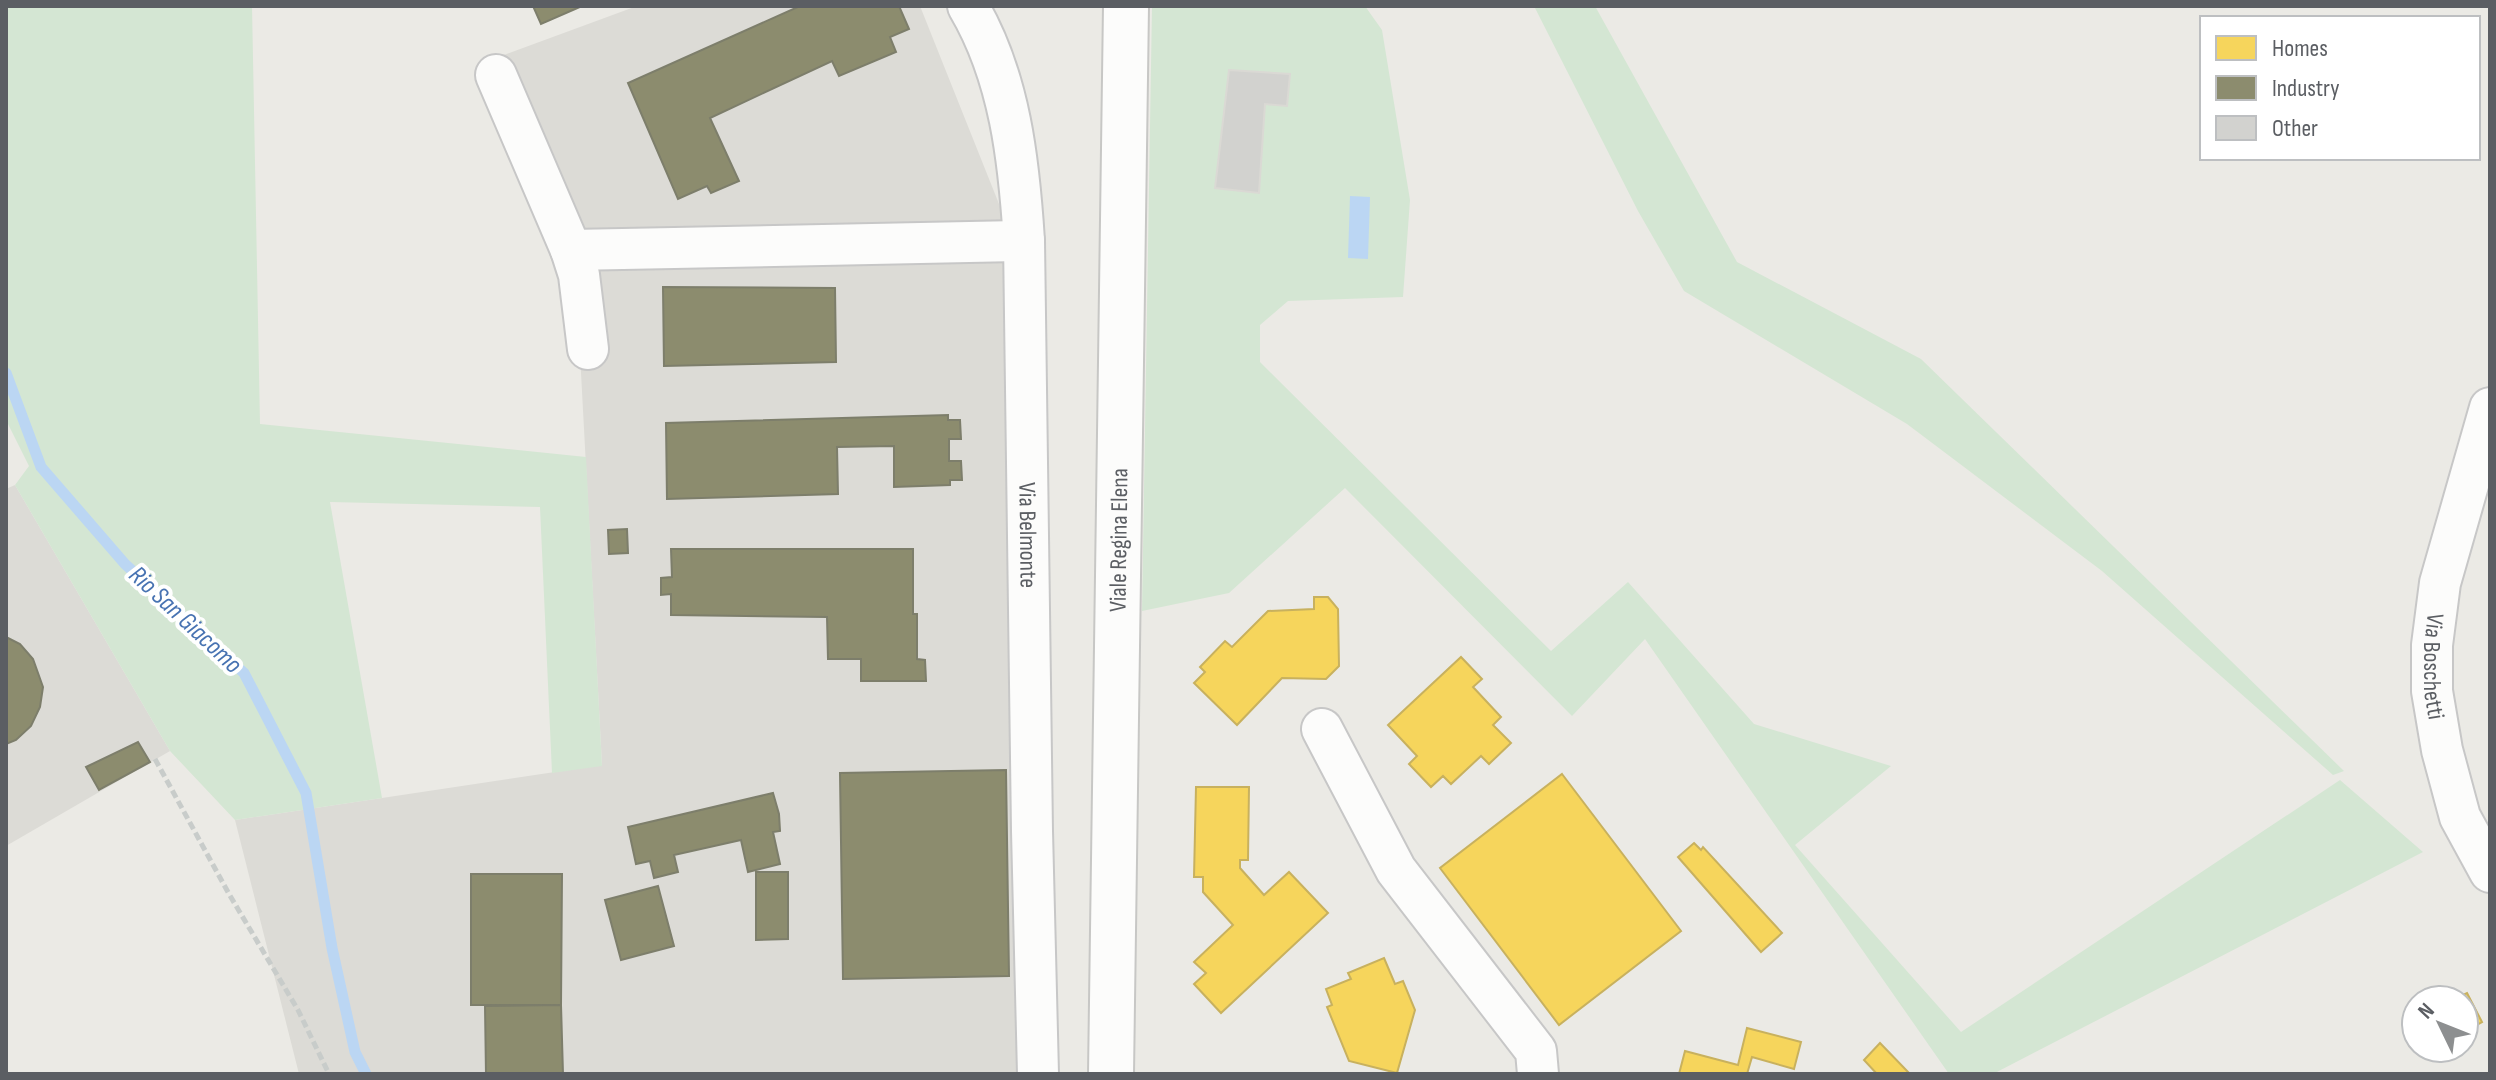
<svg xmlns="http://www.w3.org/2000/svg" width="2496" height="1080" viewBox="0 0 2496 1080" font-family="'Sofia Sans Condensed',sans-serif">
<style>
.industrial{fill:#dcdbd6}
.green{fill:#d4e6d3}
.water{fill:#bbd6f3}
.homes{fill:#f6d55c;stroke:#c8b15e;stroke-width:2}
.industry{fill:#8c8c6e;stroke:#7d7e6b;stroke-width:2}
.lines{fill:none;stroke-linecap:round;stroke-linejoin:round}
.stream{stroke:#bbd6f3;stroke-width:11}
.building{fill:#d2d2cf;stroke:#dad9d4;stroke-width:2}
.street-casing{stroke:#c7c7c7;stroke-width:44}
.secondary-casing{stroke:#c7c7c5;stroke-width:48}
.path{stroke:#c8ccca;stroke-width:5;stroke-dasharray:8 4;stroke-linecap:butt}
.street{stroke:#fcfcfb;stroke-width:40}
.secondary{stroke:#fcfcfb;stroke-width:44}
.labels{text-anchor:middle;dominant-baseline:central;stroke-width:8;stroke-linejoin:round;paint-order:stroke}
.street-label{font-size:24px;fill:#5b5e63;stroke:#fff}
.water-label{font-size:26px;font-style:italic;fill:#4873b2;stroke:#fff}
</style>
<rect width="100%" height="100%" fill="#ebeae5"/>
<g class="industrial">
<path d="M637,6h283l85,213 26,855h-732l-64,-254 367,-55 -25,-467 -95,-235z"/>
<path d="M15,485l155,266 -164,95v-357z"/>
</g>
<g class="green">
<path d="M6,6h246l8,418 326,33 16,309 -50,7 -12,-266 -210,-5 52,296 -147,22 -65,-69 -155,-266 14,-19 -23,-46z"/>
<path d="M1152,6h213l17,24 28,170 -7,97 -115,4 -28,24v37l291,289 77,-69 126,142 137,42 -96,79 166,187 379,-252 83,72 -430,222h-44l-304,-435 -73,77 -227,-228 -116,105 -87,18z"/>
<path d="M1534,6h61l142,256 184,97 423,412 -11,4 -231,-204 -195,-147 -223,-133 -46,-80z"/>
</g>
<path class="water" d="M1350,196l20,1 -2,62 -20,-1z"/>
<g class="homes">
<path d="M1314,597h14l10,12 1,57 -13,13 -44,-1 -45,47 -43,-42 11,-11 -5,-5 25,-26 7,6 36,-36 46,-2z"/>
<path d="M1461,657l21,22 -9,8 28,30 -8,8 18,18 -22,21 -8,-8 -30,28 -8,-8 -12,11 -22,-23 8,-8 -29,-31z"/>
<path d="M1562,774l119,157 -122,94 -119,-157z"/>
<path d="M1196,787h53l-1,73h-8v8l24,27 25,-23 39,41 -107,100 -27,-29 12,-11 -12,-11 39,-37 -30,-33v-15h-9z"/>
<path d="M1694,843l7,7 2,-3 79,86 -21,19 -83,-95z"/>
<path d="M1384,958l11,26 8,-3 12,29 -18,63 -48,-12 -22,-54 5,-2 -6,-16 25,-10 -3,-6z"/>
<path d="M2467,993l15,29 -18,10v-32h-11z"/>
<path d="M1747,1028l54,14 -7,27 -42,-12 -5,17h-68l6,-23 53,14z"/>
<path d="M1880,1043l30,31h-33l-13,-14z"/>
</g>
<g class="industry">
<path d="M533,6h49l-41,18z"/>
<path d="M800,6h99l10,23 -19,8 6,15 -57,24 -7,-15 -122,57 29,63 -28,12 -4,-7 -29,13 -50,-116z"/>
<path d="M663,287l172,1 1,74 -172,4z"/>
<path d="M948,415v5h12l1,19h-12v22h12l1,19h-12v5l-56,2v-41l-57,1 1,47 -171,5 -1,-76z"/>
<path d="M627,529l1,24 -19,1 -1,-24z"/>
<path d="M671,549h242v65h4v45l8,1 1,21h-65v-22h-33l-1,-42 -156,-2v-21l-10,1v-17l11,-1z"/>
<path d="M6,637l14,7 13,15 10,28 -3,20 -9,19 -15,14 -10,4z"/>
<path d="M138,742l12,20 -51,28 -13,-23z"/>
<path d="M1006,770l3,206 -166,3 -3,-206z"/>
<path d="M773,793l6,21 1,17 -7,1 7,32 -32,8 -7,-32 -67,15 4,17 -24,6 -4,-17 -14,3 -8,-37z"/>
<path d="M756,872h32v67l-32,1z"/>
<path d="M471,874h91l-1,131h-90z"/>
<path d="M658,886l16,60 -53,14 -16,-60z"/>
<path d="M561,1005l2,69h-77l-1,-68z"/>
</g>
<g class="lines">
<path class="stream" d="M6,373l35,94 84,97 119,109 62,120 26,155 23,104 11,22"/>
</g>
<path class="building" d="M1229,70l61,4 -3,32 -22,-2 -6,89 -44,-5z"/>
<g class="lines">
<g class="street-casing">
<g id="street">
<path id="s1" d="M968,6c42,71 51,155 56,235l8,590 6,243"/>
<path d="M496,75l75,175 8,25 9,74"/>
<path d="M571,250l453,-9"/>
<path id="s2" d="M2490,408l-50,175 -8,62v46l10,59 18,67 30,55"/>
<path d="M1322,729l74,141 140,181 2,23"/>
</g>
</g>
<g class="secondary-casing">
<g id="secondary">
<path id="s3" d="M1111,1074l15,-1068"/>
</g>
</g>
<path class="path" d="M155,759l74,135 69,116 31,64"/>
<use href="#street" class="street"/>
<use href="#secondary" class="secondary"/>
</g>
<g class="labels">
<g class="street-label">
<text stroke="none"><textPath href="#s1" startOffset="538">Via Belmonte</textPath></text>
<text stroke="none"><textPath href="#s3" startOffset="534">Viale Regina Elena</textPath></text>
<text stroke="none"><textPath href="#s2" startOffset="266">Via Boschetti</textPath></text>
</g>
<g class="water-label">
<text transform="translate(185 620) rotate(43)">Rio San Giacomo</text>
</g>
</g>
<rect width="2496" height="1080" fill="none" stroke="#5b5e63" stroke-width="16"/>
<rect x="2200" y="16" width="280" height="144" fill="#ffffff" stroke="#bdbfc1" stroke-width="2"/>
<rect x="2216" y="36" width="40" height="24" fill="#f6d55c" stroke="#bdbfc1" stroke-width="2"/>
<text x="2272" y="56" font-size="24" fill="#5b5e63">Homes</text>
<rect x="2216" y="76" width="40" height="24" fill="#8c8c6e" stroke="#bdbfc1" stroke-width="2"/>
<text x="2272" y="96" font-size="24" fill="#5b5e63">Industry</text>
<rect x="2216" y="116" width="40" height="24" fill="#d2d2cf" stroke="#bdbfc1" stroke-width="2"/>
<text x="2272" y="136" font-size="24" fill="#5b5e63">Other</text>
<g transform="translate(2440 1024) rotate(313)"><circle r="38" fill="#ffffff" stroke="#bdbfc1" stroke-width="2"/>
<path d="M0-6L14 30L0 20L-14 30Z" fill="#8d8f90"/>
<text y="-12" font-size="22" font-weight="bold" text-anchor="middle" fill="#5b5e63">N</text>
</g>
</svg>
